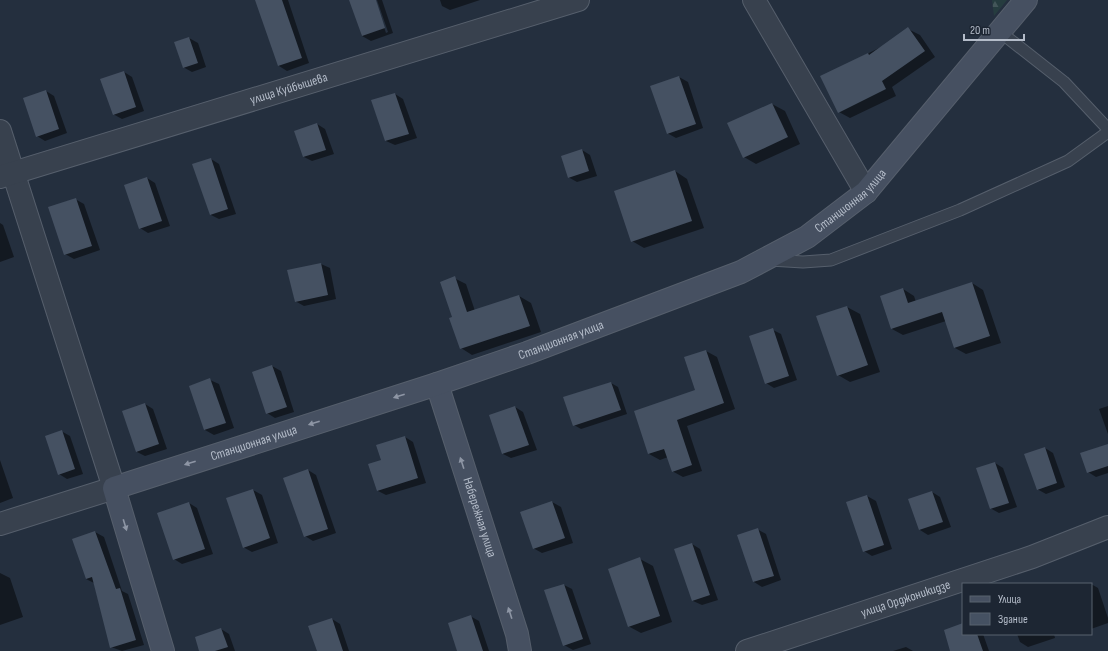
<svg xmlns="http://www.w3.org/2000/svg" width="1108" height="651" viewBox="0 0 1108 651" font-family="'Sofia Sans Condensed',sans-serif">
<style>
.forest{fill:url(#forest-firs)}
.shadow{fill:#0007}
.building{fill:#455162}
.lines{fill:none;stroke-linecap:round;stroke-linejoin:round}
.service-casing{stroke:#565f6c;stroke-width:13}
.minor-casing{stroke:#565f6c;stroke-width:24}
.secondary-casing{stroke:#565f6c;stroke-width:24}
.service{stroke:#38414e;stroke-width:11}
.minor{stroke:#38414e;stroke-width:22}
.secondary{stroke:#465061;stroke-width:22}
.oneway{fill:#8e96a5}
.labels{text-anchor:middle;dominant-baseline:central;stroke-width:4;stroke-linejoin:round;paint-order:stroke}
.street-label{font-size:13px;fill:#b4bcc9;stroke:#1d2633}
</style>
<defs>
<pattern id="forest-firs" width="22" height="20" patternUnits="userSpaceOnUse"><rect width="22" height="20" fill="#263c3f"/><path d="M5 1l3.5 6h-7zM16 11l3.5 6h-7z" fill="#435659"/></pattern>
</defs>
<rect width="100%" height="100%" fill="#242f3e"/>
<path class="forest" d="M992,0h15l-13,16z"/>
<g class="shadow">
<path d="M258,0h30l21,63 -22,8 -8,-5z"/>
<path d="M356,0h19l11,33 2,-1 -11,-32h5l11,33 -22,8 -9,-5z"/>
<path d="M440,0h40l-30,10 -8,-4z"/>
<path d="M908,29l12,6 15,22 -43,30 4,9 -46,22 -11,-6 -18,-35 62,-31z"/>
<path d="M189,38l9,5 8,24 -14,5 -9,-5 -8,-25z"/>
<path d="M124,72l8,5 12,34 -22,8 -9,-5z"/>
<path d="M679,77l9,5 15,46 -27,10 -9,-5z"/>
<path d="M46,91l8,5 13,37 -22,8 -8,-5z"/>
<path d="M395,94l8,5 14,39 -22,7 -9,-4z"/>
<path d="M772,104l13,7 15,33 -44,20 -12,-7z"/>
<path d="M317,124l8,5 9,25 -22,7 -8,-4z"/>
<path d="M582,150l8,5 7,21 -20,6 -9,-5z"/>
<path d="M211,159l8,5 17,50 -17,5 -8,-4z"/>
<path d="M675,171l12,8 17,49 -60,20 -12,-7z"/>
<path d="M147,178l8,5 15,43 -22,7 -8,-5z"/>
<path d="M75,199l9,5 16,46 -26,9 -9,-5z"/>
<path d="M0,223l3,2 11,32 -14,5z"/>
<path d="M321,264l9,4 6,31 -32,7 -9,-5 -6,-30z"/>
<path d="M454,278l12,6 9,27 44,-15 12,7 10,29 -69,23 -11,-7 -7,-30z"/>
<path d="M972,283l11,7 18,53 -35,11 -11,-6 -9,-27 -43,14 -11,-6 11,-40 11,7 2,6z"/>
<path d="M847,307l13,7 20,58 -30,10 -12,-7z"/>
<path d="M773,330l8,4 16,46 -23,8 -8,-5z"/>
<path d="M706,351l11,6 18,52 -48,17 15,45 -19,6 -11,-6 -4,-14 -8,3 -11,-6 47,-63z"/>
<path d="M272,366l9,5 13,41 -19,6 -8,-5z"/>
<path d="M210,380l9,4 15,44 -20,7 -9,-5 -15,-44z"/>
<path d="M611,383l7,4 9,27 -46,15 -7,-4z"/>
<path d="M145,404l8,5 14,40 -22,7 -8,-4z"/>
<path d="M1108,406v28l-9,-25z"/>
<path d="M515,407l8,5 14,38 -26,8 -8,-4z"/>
<path d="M61,431l9,5 13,38 -16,5 -8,-5z"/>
<path d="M405,437l8,5 13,41 -40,12 -8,-4 4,-30z"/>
<path d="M1108,445v28l-12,4 -8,-5z"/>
<path d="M1045,448l8,5 12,34 -19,7 -9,-5z"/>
<path d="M0,460l13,38 -13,5z"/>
<path d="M995,463l8,5 14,39 -18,6 -9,-5z"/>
<path d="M308,470l8,5 20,58 -23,8 -8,-5z"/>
<path d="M253,490l9,5 16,48 -26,9 -9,-5z"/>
<path d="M932,492l8,5 11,30 -23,8 -8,-5 -10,-30z"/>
<path d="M867,496l9,5 16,48 -20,7 -8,-5z"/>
<path d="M552,502l9,5 12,36 -31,10 -9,-5z"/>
<path d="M189,503l8,5 16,46 -31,10 -8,-5z"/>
<path d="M757,529l9,5 15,46 -19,7 -8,-5 -16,-46z"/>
<path d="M95,532l9,5 18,54 6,3 16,51 -22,6 -11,-4 -17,-64 -8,-4z"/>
<path d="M692,544l8,5 18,51 -16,5 -9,-4 -17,-52z"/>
<path d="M640,559l13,7 19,56 -31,11 -13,-7z"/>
<path d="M0,573l10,5 13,39 -23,8z"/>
<path d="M1091,584l7,4 10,30v5l-17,6z"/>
<path d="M564,585l8,4 19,55 -18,6 -9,-5z"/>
<path d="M470,616l9,5 10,30h-31z"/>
<path d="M332,619l8,5 9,27h-31z"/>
<path d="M963,624v10h20l6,17h-38z"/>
<path d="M221,629l8,5 6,17h-35z"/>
<path d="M1017,634h37l1,4 -27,9 -8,-5z"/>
<path d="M906,647l7,4h-20z"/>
</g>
<g class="building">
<path d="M255,0h27l20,58 -24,8z"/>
<path d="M349,0h27l9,28 -23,8z"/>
<path d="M908,27l17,24 -43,30 4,8 -48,24 -18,-37 48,-23 1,2z"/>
<path d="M189,37l9,26 -15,5 -9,-26z"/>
<path d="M124,71l12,36 -23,8 -13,-36z"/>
<path d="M679,76l17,48 -29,10 -17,-48z"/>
<path d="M46,90l13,39 -23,8 -13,-39z"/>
<path d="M395,93l14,41 -24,7 -14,-41z"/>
<path d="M772,103l16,34 -45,21 -16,-35z"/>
<path d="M317,123l9,27 -23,7 -9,-26z"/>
<path d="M582,149l7,22 -21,7 -7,-22z"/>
<path d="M211,158l17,51 -18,6 -18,-51z"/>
<path d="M675,170l17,51 -61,21 -17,-51z"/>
<path d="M147,177l15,44 -23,8 -15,-44z"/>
<path d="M76,198l16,48 -28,9 -16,-48z"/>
<path d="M321,263l7,32 -33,7 -8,-32z"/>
<path d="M455,276l12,36 52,-17 11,31 -70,23 -11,-31 3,-1 -12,-35z"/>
<path d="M972,282l18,54 -36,12 -12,-36 -51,17 -11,-33 23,-8 5,15z"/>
<path d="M847,306l21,59 -31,11 -21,-60z"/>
<path d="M773,328l16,48 -24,8 -16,-48z"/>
<path d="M706,350l18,53 -47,17 15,45 -20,7 -8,-23 -16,5 -14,-43 61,-21 -11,-33z"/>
<path d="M272,365l15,42 -21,7 -14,-42z"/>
<path d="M210,378l16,45 -22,7 -15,-44z"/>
<path d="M611,382l10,28 -48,16 -10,-29z"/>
<path d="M145,403l14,41 -23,8 -14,-41z"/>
<path d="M515,406l14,39 -27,9 -13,-39z"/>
<path d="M62,430l13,39 -17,6 -13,-39z"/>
<path d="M405,436l13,42 -41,13 -9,-27 13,-4 -5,-15z"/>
<path d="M1108,444v22l-21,7 -7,-20z"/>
<path d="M1045,447l12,36 -20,7 -13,-36z"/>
<path d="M995,462l14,41 -19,6 -14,-41z"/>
<path d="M308,469l20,60 -24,8 -21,-59z"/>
<path d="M253,489l17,49 -27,10 -17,-50z"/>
<path d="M932,491l11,31 -24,8 -11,-31z"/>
<path d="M867,495l17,50 -21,7 -17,-50z"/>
<path d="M552,501l13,37 -32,11 -13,-37z"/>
<path d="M189,502l16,47 -32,11 -16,-47z"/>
<path d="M758,528l16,48 -21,6 -16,-47z"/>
<path d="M95,531l21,58 4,-1 16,52 -26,8 -18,-71 -6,2 -14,-40z"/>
<path d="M692,543l18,52 -18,6 -18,-52z"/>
<path d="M640,557l20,59 -32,11 -20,-58z"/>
<path d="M564,584l19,55 -20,7 -19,-56z"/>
<path d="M471,615l12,36h-26l-9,-28z"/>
<path d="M332,618l11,33h-26l-9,-25z"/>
<path d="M963,623v11h14l6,17h-33l-6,-21z"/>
<path d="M221,628l7,19 -13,4h-16l-4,-14z"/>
</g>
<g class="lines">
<g class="service-casing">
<g id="service">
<path d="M999,31l65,51 44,47"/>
<path d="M770,260l33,2 28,-2 129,-50 108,-49 40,-29"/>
</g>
</g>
<g class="minor-casing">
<g id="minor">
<path d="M754,0l112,192"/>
<path d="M0,131l114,357 -114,36"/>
<path id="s1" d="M0,177l578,-177"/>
<path id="s2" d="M747,651l285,-94 76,-30"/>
</g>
</g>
<g class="secondary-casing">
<g id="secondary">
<path id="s3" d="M437,384l80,250 3,17"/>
<path id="s4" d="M163,651l-49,-163 323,-104 90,-31 214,-81 66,-35 59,-45 160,-192"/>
</g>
</g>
<use href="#service" class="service"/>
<use href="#minor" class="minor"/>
<use href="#secondary" class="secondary"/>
</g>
<defs><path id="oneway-solid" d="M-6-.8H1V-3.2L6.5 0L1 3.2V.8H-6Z"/></defs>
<g class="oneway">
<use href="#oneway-solid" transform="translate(399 396) rotate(162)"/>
<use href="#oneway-solid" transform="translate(314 423) rotate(162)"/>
<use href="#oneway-solid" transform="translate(190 463) rotate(162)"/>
<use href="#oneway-solid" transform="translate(462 463) rotate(-108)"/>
<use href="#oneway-solid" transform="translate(125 525) rotate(73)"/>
<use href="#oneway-solid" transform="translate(510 613) rotate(-108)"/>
</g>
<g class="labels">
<g class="street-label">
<text stroke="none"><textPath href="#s1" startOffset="302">улица Куйбышева</textPath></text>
<text stroke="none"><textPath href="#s4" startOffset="965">Станционная улица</textPath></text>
<text stroke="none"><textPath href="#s4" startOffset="641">Станционная улица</textPath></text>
<text stroke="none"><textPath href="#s4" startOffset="317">Станционная улица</textPath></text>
<text stroke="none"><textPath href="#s3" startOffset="140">Набережная улица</textPath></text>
<text stroke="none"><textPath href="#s2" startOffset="167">улица Орджоникидзе</textPath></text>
</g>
</g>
<rect x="962" y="583" width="130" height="52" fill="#1d2633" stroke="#59626f"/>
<rect x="970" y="596" width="20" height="6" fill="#465061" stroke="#59626f"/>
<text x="998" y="603" font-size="12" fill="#b4bcc9">Улица</text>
<rect x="970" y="613" width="20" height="12" fill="#455162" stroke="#59626f"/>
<text x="998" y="623" font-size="12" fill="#b4bcc9">Здание</text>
<path d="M964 34v6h60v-6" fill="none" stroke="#b4bcc9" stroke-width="2"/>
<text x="970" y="34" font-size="12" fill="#b4bcc9" stroke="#1d2633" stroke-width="3" paint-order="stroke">20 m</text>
</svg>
